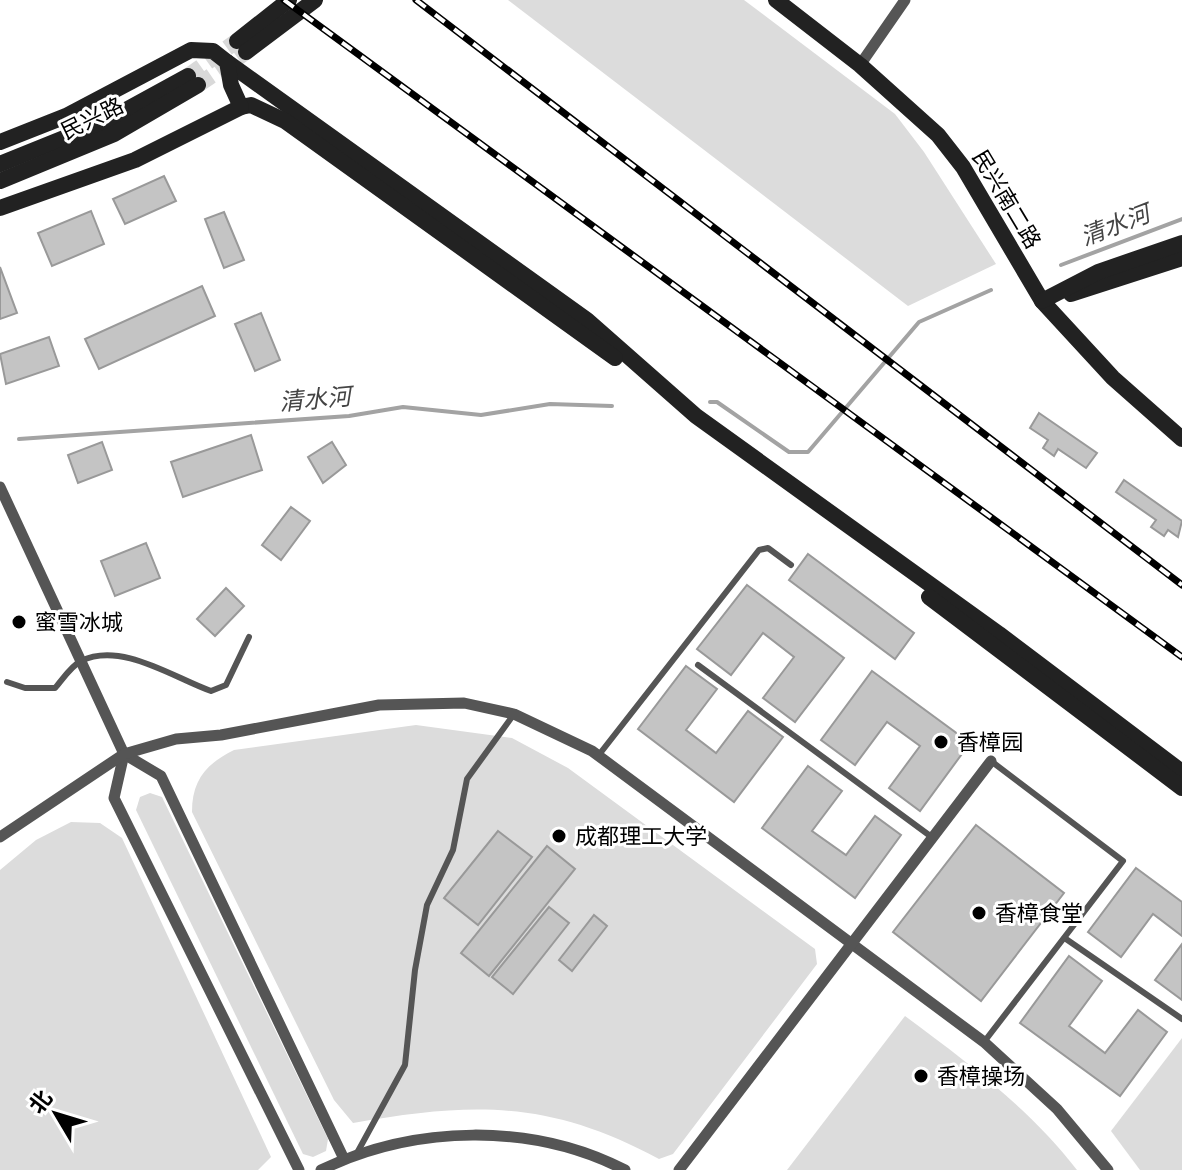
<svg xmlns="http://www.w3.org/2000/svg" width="1182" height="1170" viewBox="0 0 1182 1170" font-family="Raleway,'Noto Sans SC',sans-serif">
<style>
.green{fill:#dcdcdc}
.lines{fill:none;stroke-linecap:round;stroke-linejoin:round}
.stream{stroke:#a3a3a3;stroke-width:4}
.building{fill:#c4c4c4;stroke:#999;stroke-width:2}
.secondary-tunnel{stroke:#d9d9d9;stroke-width:16;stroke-dasharray:16 8;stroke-linecap:butt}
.lane{stroke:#555;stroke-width:6}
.street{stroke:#555;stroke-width:11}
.secondary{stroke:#222;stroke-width:16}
.rail-casing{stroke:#000;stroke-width:7}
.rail{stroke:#fff;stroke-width:4;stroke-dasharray:12;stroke-linecap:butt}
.poi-dot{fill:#000;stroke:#fff;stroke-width:3}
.labels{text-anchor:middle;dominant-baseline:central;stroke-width:6;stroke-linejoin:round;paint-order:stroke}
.street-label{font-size:22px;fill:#000;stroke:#fff}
.poi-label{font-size:22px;fill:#000;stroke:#fff;text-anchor:start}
.water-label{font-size:24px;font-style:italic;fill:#444;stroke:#fff}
</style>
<rect width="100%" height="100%" fill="#fff"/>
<g class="green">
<path d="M508,0h236l151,114 29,38 72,112 -88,42z"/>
<path d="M416,725l96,13 56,30 247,181 2,15 -144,190 -14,5c-110,-59 -185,-57 -306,-36l-19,-23 -142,-288c0,-32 14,-48 42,-62z"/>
<path d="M150,793l12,4 166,342 -2,12 -13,6 -10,-3 -167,-344 4,-13z"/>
<path d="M71,822l29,1 22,15 149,319 -13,13h-258v-300l36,-30z"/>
<path d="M905,1016c62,46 124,92 172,154h-290z"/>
<path d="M1182,1038v132h-42l-29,-39z"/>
</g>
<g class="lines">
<g class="stream">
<path d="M1061,265l121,-46"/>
<path d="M710,402h7l72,50h19l111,-130 72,-32"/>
<path d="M19,439l330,-23 54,-9 78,8 69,-11 62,2"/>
</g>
</g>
<g class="building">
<path d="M164,176l12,25 -51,23 -12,-25z"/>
<path d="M91,211l13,33 -52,22 -14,-33z"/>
<path d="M224,212l20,48 -20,8 -19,-49z"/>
<path d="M0,267l17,46 -17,6z"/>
<path d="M202,286l13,30 -116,53 -14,-30z"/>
<path d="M261,313l19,47 -25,11 -20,-47z"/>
<path d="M49,337l10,29 -53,18 -6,-30z"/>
<path d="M1039,413l58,40 -11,15 -28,-19 -4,7 -11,-8 5,-8 -18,-12z"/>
<path d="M251,435l11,35 -79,27 -12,-35z"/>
<path d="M102,442l10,28 -34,13 -10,-28z"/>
<path d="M332,442l14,23 -23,18 -15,-26z"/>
<path d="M1124,480l58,41 -4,16 -10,-7 -4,6 -13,-9 5,-7 -40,-28z"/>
<path d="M291,507l19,14 -29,39 -19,-15z"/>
<path d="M146,543l14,35 -45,18 -14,-35z"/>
<path d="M808,554l106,79 -19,26 -106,-79z"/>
<path d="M747,585l97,73 -49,64 -32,-24 31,-41 -31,-24 -32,42 -34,-26z"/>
<path d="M226,588l18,18 -29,30 -18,-17z"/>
<path d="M686,666l31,23 -31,41 30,23 32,-42 35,26 -49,65 -96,-73z"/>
<path d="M872,671l98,72 -50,68 -31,-23 31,-42 -33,-24 -32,43 -34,-25z"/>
<path d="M808,766l34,25 -30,40 34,24 29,-39 26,19 -46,63 -93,-70z"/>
<path d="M976,825l88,68 -83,108 -88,-69z"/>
<path d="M498,831l34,26 -54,68 -34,-27z"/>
<path d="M547,846l28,23 -86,107 -28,-23z"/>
<path d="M1136,868l46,34v34l-29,-22 -32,43 -33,-25z"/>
<path d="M549,907l20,16 -56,71 -21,-17z"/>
<path d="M594,915l13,11 -35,45 -13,-11z"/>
<path d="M1182,944v56l-27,-20z"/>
<path d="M1069,956l33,25 -33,45 36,27 33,-43 29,22 -47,64 -100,-73z"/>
</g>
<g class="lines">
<g class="secondary-tunnel">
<path d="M188,76l49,-35"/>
<path d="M198,85l48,-33"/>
</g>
<g class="lane">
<path d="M698,665l235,173"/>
<path d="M7,682l18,6h30c7,-8 16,-22 26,-27 40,-20 93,17 130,30l15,-6 23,-48"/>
<path d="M598,756l161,-206 9,-2 23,17"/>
<path d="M1066,939l116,80"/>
<path d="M984,1042l139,-181 -132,-100"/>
<path d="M357,1153l48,-88 10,-95 12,-65 26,-55 14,-71 47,-65"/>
</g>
<g class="street">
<path d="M860,65l45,-65"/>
<path d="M0,487l124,267 37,22 183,383"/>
<path d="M124,754l-10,44 185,372"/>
<path d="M0,837l124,-83 52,-15 45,-4 158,-30 85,-2 50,11 78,37 392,291 73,67 51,61"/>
<path d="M321,1170c93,-45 211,-48 304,0"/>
<path d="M679,1170l312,-409"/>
</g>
<g class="secondary">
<path d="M776,0l84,65 78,70 25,32 79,134 71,77 69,61"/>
<path d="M237,41l52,-41"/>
<path d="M246,52l69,-52"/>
<path d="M227,62l360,258 109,96 303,218 183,138"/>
<path d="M241,107l10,-2 34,16 330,237"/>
<path d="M0,142l66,-26 125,-66 22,1 14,11 4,23 10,22 -106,53 -135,48"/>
<path d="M0,164l104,-42 84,-46"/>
<path d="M0,181l114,-47 84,-49"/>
<path d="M1071,294l111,-36"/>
<path d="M1042,301l56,-29 84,-29"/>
<path d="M929,597l253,191"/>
</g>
<g class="rail-casing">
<g id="rail">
<path d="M284,0l898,657"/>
<path d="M416,0l766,585"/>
</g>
</g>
<use href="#rail" class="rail"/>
</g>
<g class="poi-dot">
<circle cx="19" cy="622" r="8"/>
<circle cx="941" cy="742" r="8"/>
<circle cx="559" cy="836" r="8"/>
<circle cx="979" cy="913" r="8"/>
<circle cx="921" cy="1076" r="8"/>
</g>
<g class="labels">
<g class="street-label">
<text transform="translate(92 118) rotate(-26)">民兴路</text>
<text transform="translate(1007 199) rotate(59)">民兴南二路</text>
</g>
<g class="poi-label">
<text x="35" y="622">蜜雪冰城</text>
<text x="957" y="742">香樟园</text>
<text x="575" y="836">成都理工大学</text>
<text x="995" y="913">香樟食堂</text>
<text x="937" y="1076">香樟操场</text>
</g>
<g class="water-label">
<text transform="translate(1115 225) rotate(-21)">清水河</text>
<text transform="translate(315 399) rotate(-5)">清水河</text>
</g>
</g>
<g transform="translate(56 1114) rotate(308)" stroke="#ffffff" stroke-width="6" paint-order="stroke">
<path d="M0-6L14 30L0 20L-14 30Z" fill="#000000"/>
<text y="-12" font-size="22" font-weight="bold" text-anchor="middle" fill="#000000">北</text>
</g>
</svg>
